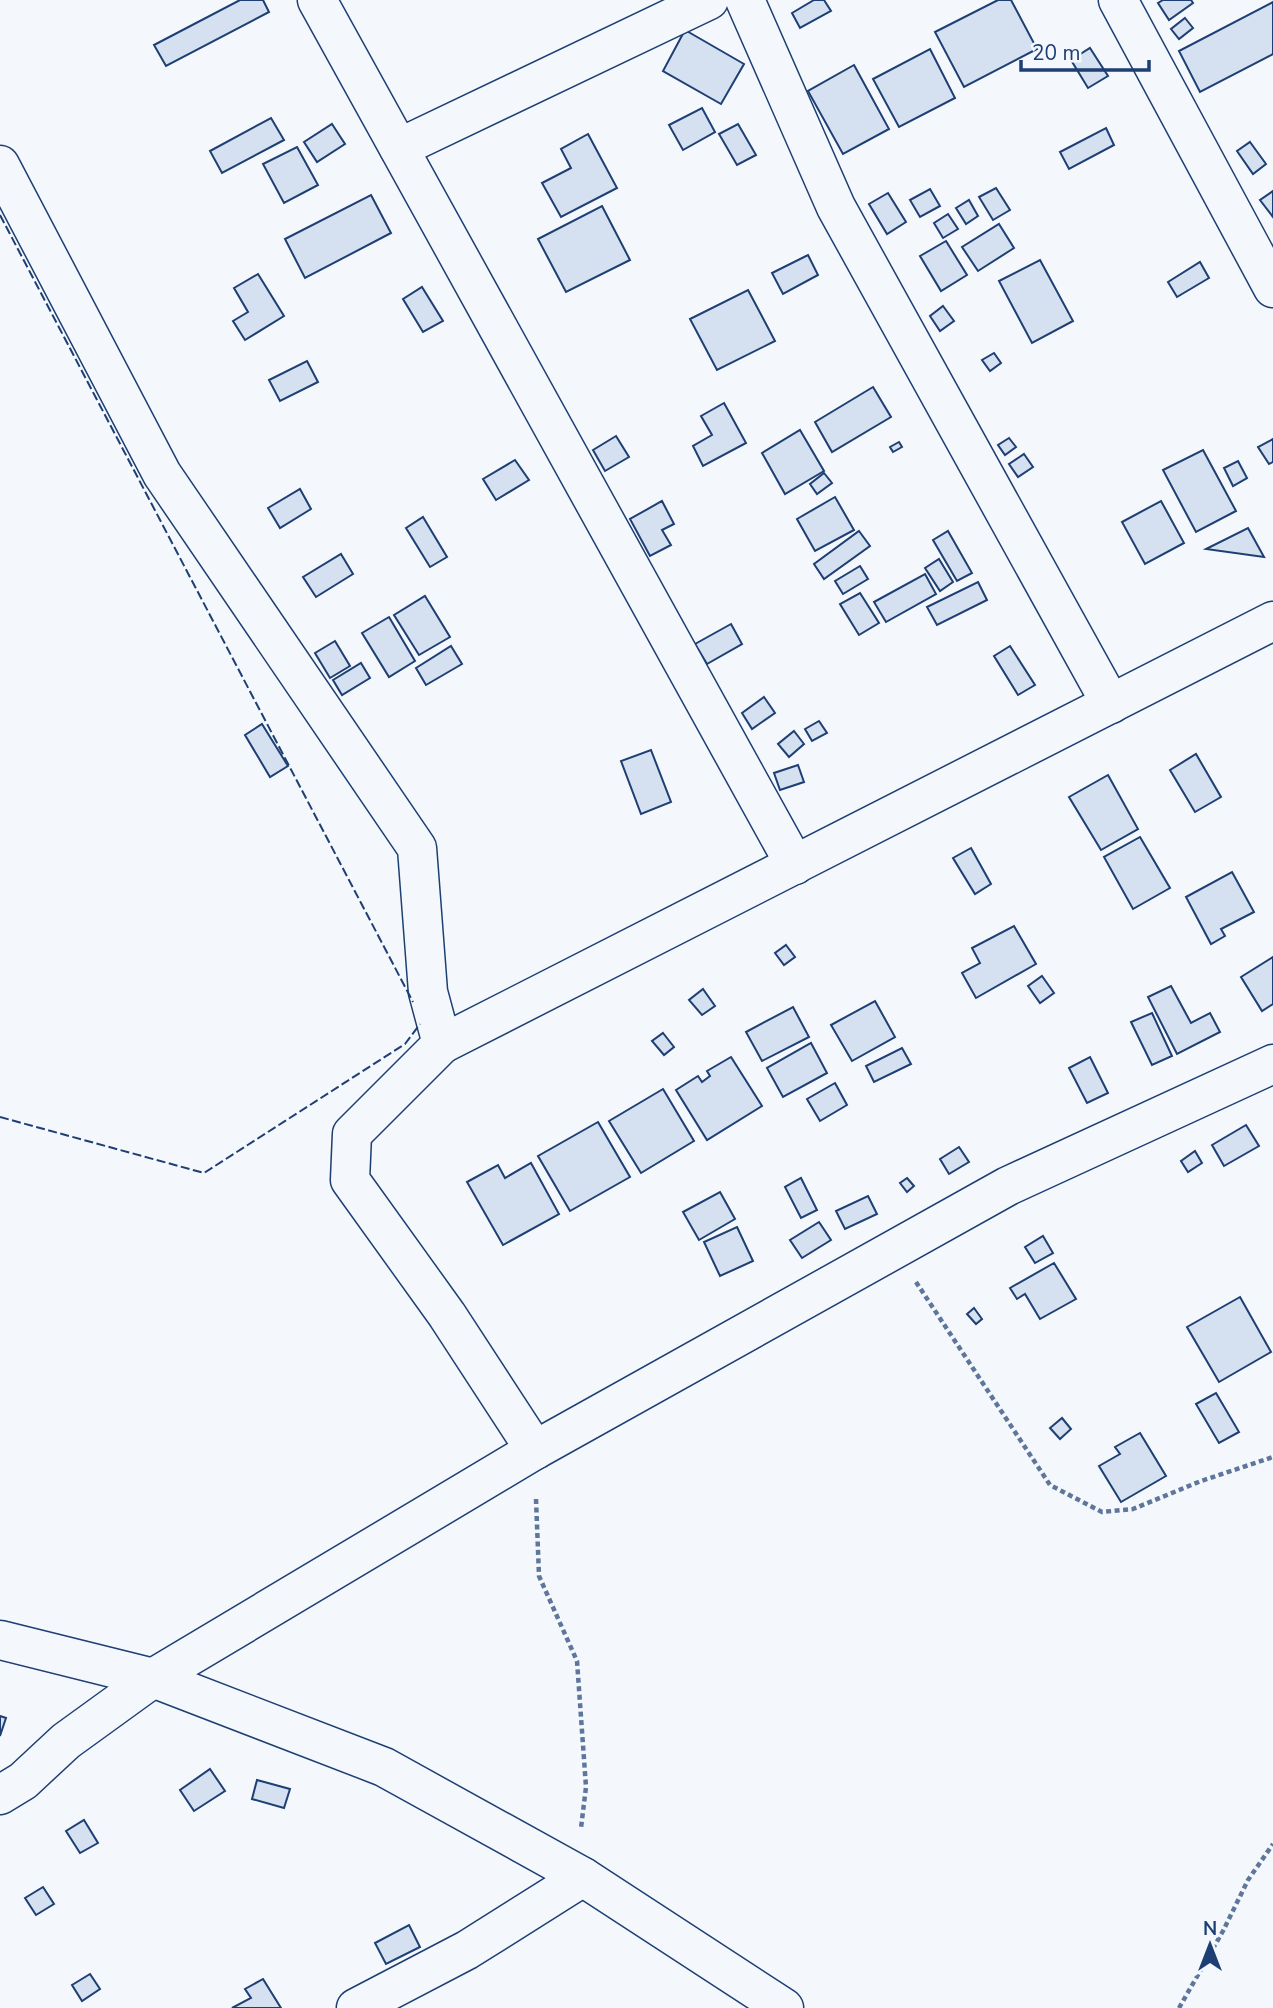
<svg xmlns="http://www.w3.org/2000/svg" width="1273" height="2008" viewBox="0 0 1273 2008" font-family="'Nunito Sans',sans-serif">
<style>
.building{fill:#d5e0f0;stroke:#1d3f73;stroke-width:2}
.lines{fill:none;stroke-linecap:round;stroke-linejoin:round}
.street-casing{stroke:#1d3f73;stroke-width:41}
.path{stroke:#5e769c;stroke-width:4.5;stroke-dasharray:5 3.5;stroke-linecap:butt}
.street{stroke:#f4f7fb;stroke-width:38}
.fence{stroke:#1d3f73;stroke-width:2;stroke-dasharray:9 3.5;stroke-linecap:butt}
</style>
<rect width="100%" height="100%" fill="#f4f7fb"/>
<g class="building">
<path d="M240,0h23l6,12 -103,54 -12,-21z"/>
<path d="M814,0h10l7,11 -31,17 -8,-15z"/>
<path d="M998,0h13l26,49 -73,38 -29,-55z"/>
<path d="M1163,0h28l2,3 -24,17 -11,-17z"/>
<path d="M1273,2v52l-73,38 -21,-41z"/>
<path d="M1185,18l8,10 -14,11 -8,-10z"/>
<path d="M685,30l59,34 -23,40 -58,-33z"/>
<path d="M1090,48l18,28 -20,12 -17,-28z"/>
<path d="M930,49l25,49 -56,29 -26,-48z"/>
<path d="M854,65l35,64 -46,25 -35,-63z"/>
<path d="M702,108l13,24 -32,18 -14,-25z"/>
<path d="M271,118l13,22 -62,33 -12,-22z"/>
<path d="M332,124l13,20 -28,18 -13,-20z"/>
<path d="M738,124l18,31 -19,10 -18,-31z"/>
<path d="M1106,128l8,17 -45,24 -9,-17z"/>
<path d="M588,134l29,54 -56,29 -19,-34 29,-15 -10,-19z"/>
<path d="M1250,142l16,22 -13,10 -16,-23z"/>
<path d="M297,147l21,38 -34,18 -21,-39z"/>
<path d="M996,188l14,22 -17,10 -14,-23z"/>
<path d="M930,189l10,17 -20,11 -10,-17z"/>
<path d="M1273,191v26l-13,-17z"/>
<path d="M888,193l18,29 -19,12 -18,-30z"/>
<path d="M371,195l20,38 -86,45 -20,-39z"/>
<path d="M969,200l9,16 -12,8 -10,-16z"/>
<path d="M602,206l28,54 -64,32 -28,-53z"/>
<path d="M948,214l10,15 -15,9 -9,-15z"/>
<path d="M999,224l15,24 -36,23 -16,-24z"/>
<path d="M946,241l21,34 -26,16 -21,-35z"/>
<path d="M808,255l10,20 -35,19 -11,-21z"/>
<path d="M1040,260l33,61 -41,22 -33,-62z"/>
<path d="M1200,262l9,16 -32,19 -9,-15z"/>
<path d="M258,274l26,42 -39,24 -12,-19 15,-9 -14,-24z"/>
<path d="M422,287l21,34 -20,11 -20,-33z"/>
<path d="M748,290l27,51 -58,29 -27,-51z"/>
<path d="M943,306l11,15 -14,10 -10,-15z"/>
<path d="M994,353l7,10 -11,8 -8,-11z"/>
<path d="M307,361l11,21 -38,19 -11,-21z"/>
<path d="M873,387l18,30 -59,35 -17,-30z"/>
<path d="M724,403l22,40 -43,23 -10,-20 19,-11 -11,-19z"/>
<path d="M800,430l24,41 -39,23 -23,-41z"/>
<path d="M616,436l13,21 -24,14 -12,-21z"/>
<path d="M1009,438l7,9 -11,8 -7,-10z"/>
<path d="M1273,439v23l-4,2 -11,-17z"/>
<path d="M899,442l3,5 -9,5 -3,-5z"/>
<path d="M1203,450l33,61 -40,21 -33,-62z"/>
<path d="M1024,454l9,13 -15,10 -9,-13z"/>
<path d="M515,460l14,20 -33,20 -13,-21z"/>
<path d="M1238,461l9,17 -14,8 -9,-18z"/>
<path d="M824,473l8,10 -15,11 -7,-10z"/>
<path d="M300,489l11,20 -31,19 -12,-20z"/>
<path d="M835,497l19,33 -39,21 -18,-32z"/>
<path d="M662,501l12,23 -12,6 9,15 -21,11 -20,-37z"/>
<path d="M1161,501l23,42 -39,21 -23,-42z"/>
<path d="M423,517l24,40 -17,10 -24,-39z"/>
<path d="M1248,528l16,29 -58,-8z"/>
<path d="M859,531l11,15 -46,33 -10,-15z"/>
<path d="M948,531l24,42 -15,8 -24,-41z"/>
<path d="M341,554l12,20 -37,23 -13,-20z"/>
<path d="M939,559l14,23 -13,9 -15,-23z"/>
<path d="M860,566l8,13 -25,15 -8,-13z"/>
<path d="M925,574l11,20 -50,28 -12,-20z"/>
<path d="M978,582l9,18 -50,25 -10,-18z"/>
<path d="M860,593l19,30 -20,12 -19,-31z"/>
<path d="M425,596l25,41 -31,18 -25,-40z"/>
<path d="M389,617l26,44 -26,16 -27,-44z"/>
<path d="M731,624l11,20 -35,20 -12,-20z"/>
<path d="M335,641l15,25 -20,12 -15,-25z"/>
<path d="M451,646l11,18 -36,21 -10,-17z"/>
<path d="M1010,646l25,39 -17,10 -24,-39z"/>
<path d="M361,663l9,15 -28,17 -9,-15z"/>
<path d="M764,697l11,16 -23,16 -10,-16z"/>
<path d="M819,721l8,12 -15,8 -7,-12z"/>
<path d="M262,724l26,42 -18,11 -25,-42z"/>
<path d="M794,731l10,13 -15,13 -11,-13z"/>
<path d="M651,750l20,52 -30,12 -20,-53z"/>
<path d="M1196,754l25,43 -26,15 -25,-42z"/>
<path d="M798,765l6,17 -24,8 -6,-17z"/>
<path d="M1108,775l30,54 -37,21 -32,-53z"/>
<path d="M1140,837l30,51 -37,21 -29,-52z"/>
<path d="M971,848l20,36 -16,10 -22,-36z"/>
<path d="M1232,872l22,40 -33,17 4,7 -14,8 -25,-47z"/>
<path d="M1014,926l22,38 -60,34 -14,-25 18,-10 -8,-15z"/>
<path d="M786,945l9,12 -11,8 -9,-12z"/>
<path d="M1273,957v47l-11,7 -21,-34z"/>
<path d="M1042,976l12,17 -14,10 -12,-17z"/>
<path d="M1171,986l20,37 19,-10 10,19 -43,22 -29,-57z"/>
<path d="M703,989l12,17 -13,9 -13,-15z"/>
<path d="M875,1001l20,36 -43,24 -21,-36z"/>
<path d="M793,1007l16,30 -47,24 -16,-29z"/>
<path d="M1152,1013l20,43 -20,9 -21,-43z"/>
<path d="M663,1033l11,14 -10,8 -12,-14z"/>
<path d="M811,1043l16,30 -44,24 -16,-29z"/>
<path d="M902,1048l9,16 -37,18 -8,-16z"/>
<path d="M731,1057l31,49 -55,34 -31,-50 22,-14 4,6 8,-6 -3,-5z"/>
<path d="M1090,1057l18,36 -21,10 -18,-35z"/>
<path d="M835,1083l12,22 -27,16 -13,-22z"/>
<path d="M663,1089l31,52 -53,32 -32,-52z"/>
<path d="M598,1122l32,55 -60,34 -32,-55z"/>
<path d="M1246,1125l13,21 -35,20 -12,-21z"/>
<path d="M959,1147l10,15 -20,12 -9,-15z"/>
<path d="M1195,1151l7,12 -14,9 -7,-11z"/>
<path d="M531,1163l28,51 -56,31 -36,-63 31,-17 7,13z"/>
<path d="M801,1178l16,32 -16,8 -16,-31z"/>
<path d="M907,1178l7,8 -7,6 -7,-9z"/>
<path d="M720,1192l15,27 -36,21 -16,-28z"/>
<path d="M868,1196l9,18 -32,15 -9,-18z"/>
<path d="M819,1222l12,18 -29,18 -12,-18z"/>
<path d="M737,1227l16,34 -33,15 -16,-34z"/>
<path d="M1043,1236l10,17 -18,10 -10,-16z"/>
<path d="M1054,1263l22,36 -36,20 -15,-25 -8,5 -7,-11z"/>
<path d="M1240,1297l31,55 -52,30 -32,-55z"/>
<path d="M974,1308l8,11 -6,5 -9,-10z"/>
<path d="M1216,1393l23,39 -20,11 -23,-39z"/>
<path d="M1062,1418l9,11 -11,10 -10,-11z"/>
<path d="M1140,1433l26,43 -45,26 -22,-36 21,-12 -5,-7z"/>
<path d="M0,1716l6,2 -6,18z"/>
<path d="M210,1769l15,22 -31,20 -14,-21z"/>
<path d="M257,1780l33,9 -6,19 -32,-9z"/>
<path d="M84,1820l14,23 -18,10 -14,-22z"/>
<path d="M43,1887l11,17 -18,11 -11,-17z"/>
<path d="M409,1925l11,22 -34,17 -11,-21z"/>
<path d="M90,1974l10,15 -18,12 -10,-16z"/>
<path d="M263,1979l18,29h-49l19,-10 -6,-9z"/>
</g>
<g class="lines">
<g class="street-casing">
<g id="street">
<path d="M317,0l478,865"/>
<path d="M745,0l91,207 275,497"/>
<path d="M1118,0l155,288"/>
<path d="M399,148l310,-148"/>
<path d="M0,165l162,309 255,374 11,144 14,52 -90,90 -2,46 97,135 88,135"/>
<path d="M442,1044l831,-423"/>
<path d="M0,1640l153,38 231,89 199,110 201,131"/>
<path d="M0,1795l23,-14 43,-40 87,-63 382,-228 473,-264 265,-122"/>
<path d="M356,2008l111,-58 116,-73"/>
</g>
</g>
<g class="path">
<path d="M916,1282l134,203 52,27 31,-3 68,-28 72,-24"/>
<path d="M536,1499l3,77 38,85 9,126 -5,41"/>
<path d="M1179,2008l44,-77 25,-51 25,-36"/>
</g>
<use href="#street" class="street"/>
<g class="fence">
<path d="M0,215l413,787"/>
<path d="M0,1117l204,56 201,-129 15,-20"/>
</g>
</g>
<g transform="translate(1210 1945)" stroke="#f4f7fb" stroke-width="5" paint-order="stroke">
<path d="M0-5L12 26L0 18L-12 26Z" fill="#1d3f73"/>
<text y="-10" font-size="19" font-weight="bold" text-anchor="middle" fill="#1d3f73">N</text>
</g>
<path d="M1021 60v10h128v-10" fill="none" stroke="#1d3f73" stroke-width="3.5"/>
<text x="1032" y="60" font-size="21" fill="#1d3f73" stroke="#f4f7fb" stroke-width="5" paint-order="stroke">20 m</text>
</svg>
